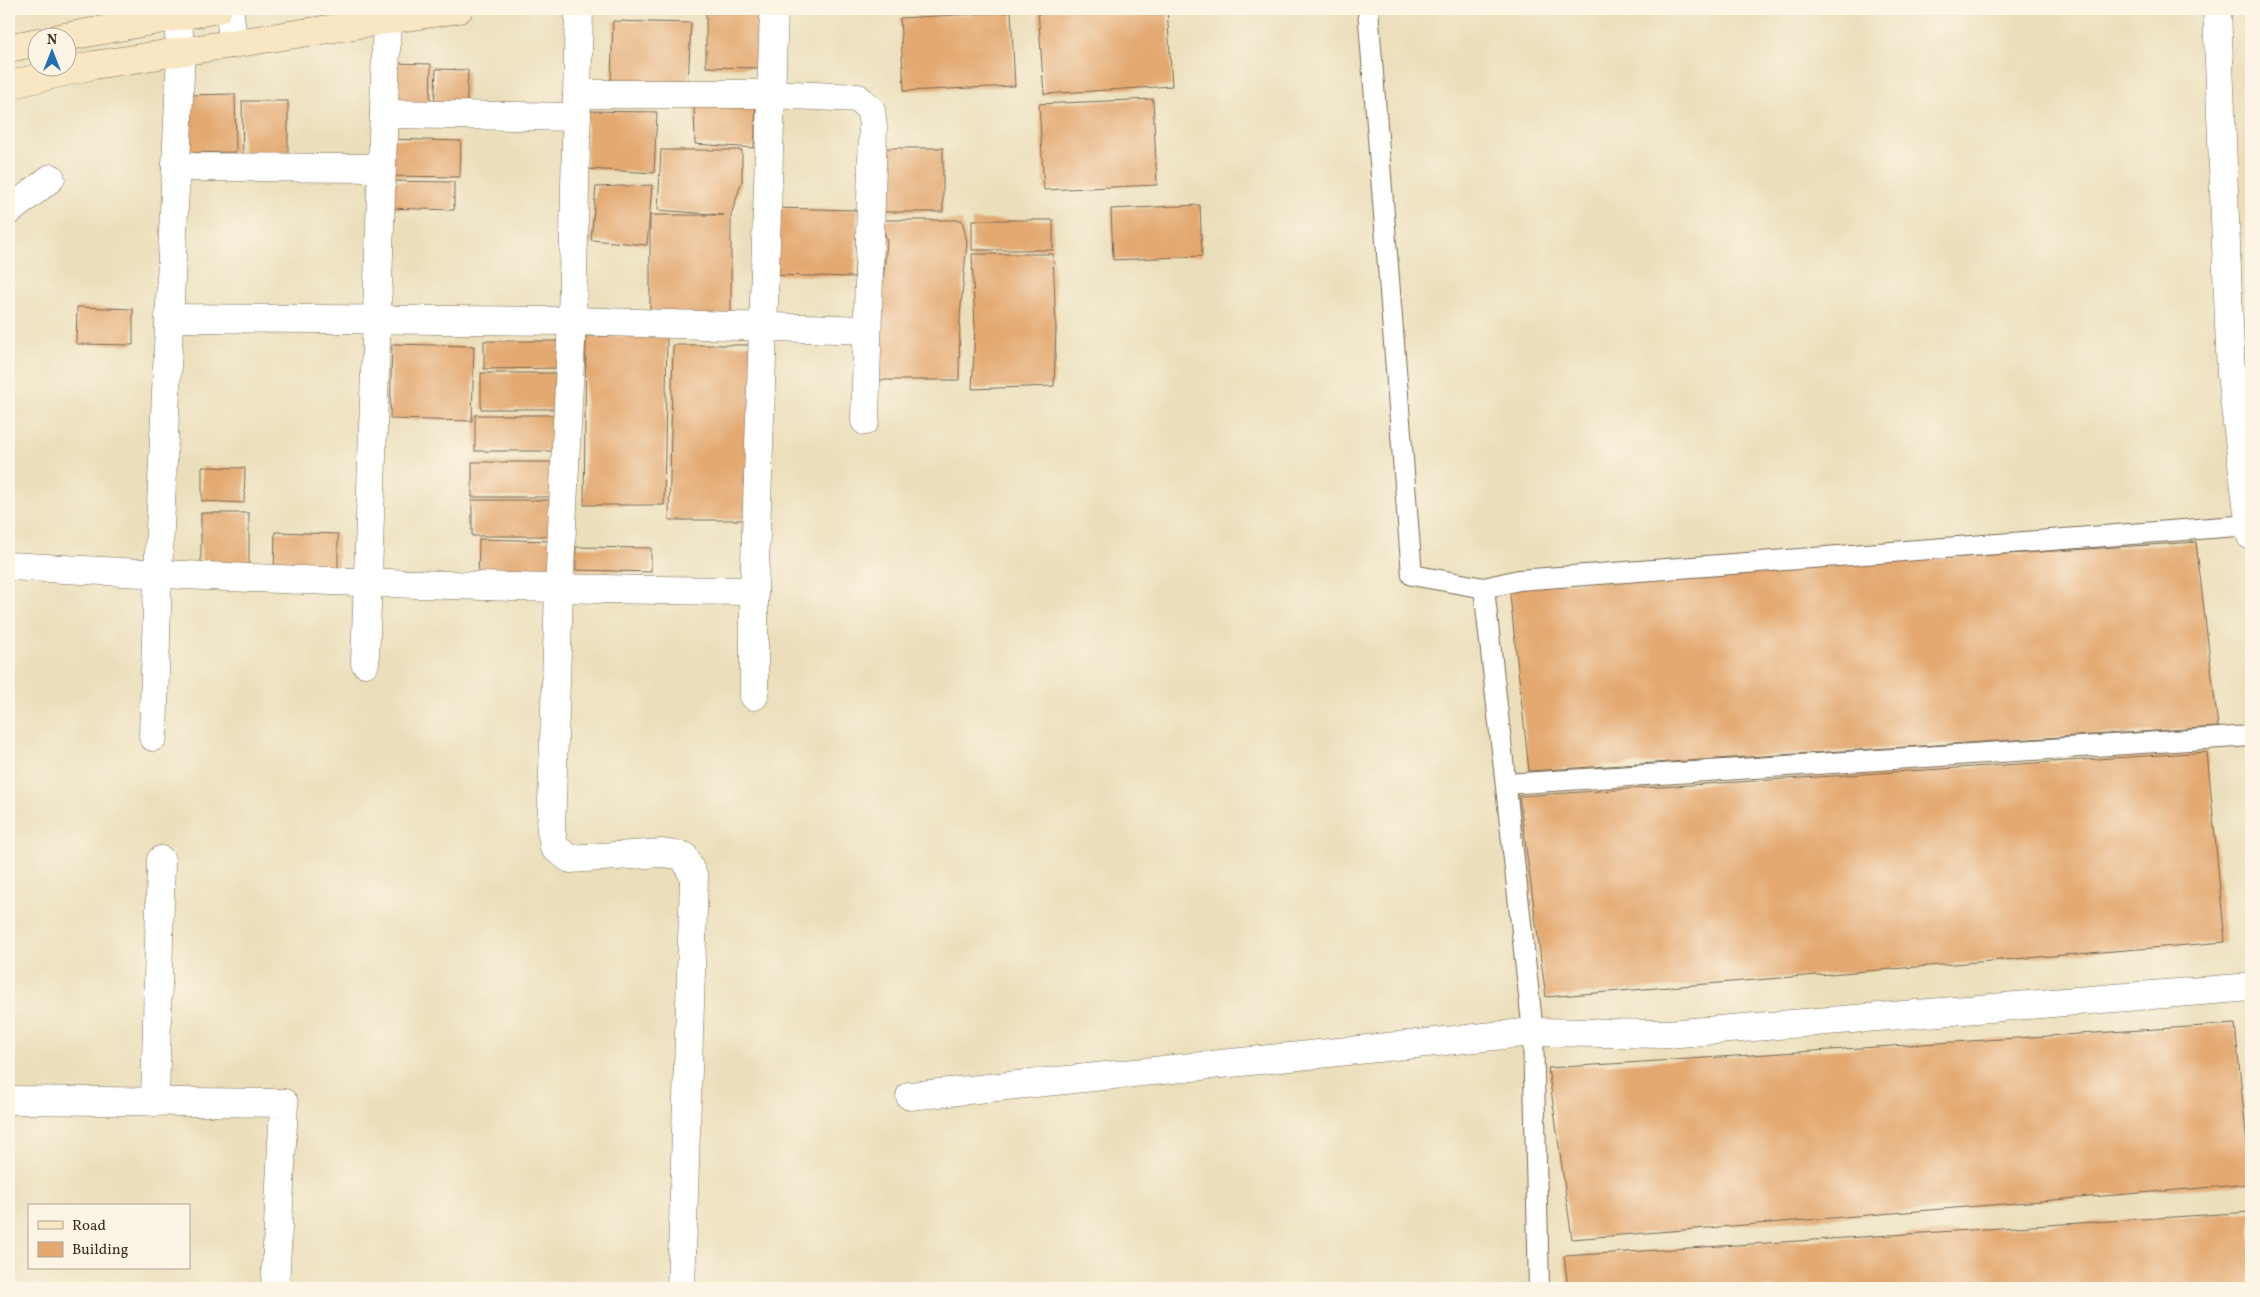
<svg xmlns="http://www.w3.org/2000/svg" width="2260" height="1297" viewBox="0 0 2260 1297" font-family="Vollkorn,serif">
<style>
.building{fill:#e3a971}
.lines{fill:none;stroke-linecap:round;stroke-linejoin:round}
.service-casing{stroke:#796955;stroke-width:22}
.minor-casing{stroke:#796955;stroke-width:29}
.tertiary-casing{stroke:#796955;stroke-width:29}
.secondary-casing{stroke:#796955;stroke-width:29}
.service{stroke:#fff;stroke-width:20}
.minor{stroke:#fff;stroke-width:28}
.tertiary{stroke:#fff;stroke-width:28}
.secondary{stroke:#f9e7c3;stroke-width:28}
</style>
<rect width="100%" height="100%" fill="#fcf5e5"/>
<filter id="ink" filterUnits="userSpaceOnUse"><feTurbulence type="fractalNoise" baseFrequency=".02" numOctaves="2"/><feDisplacementMap in="SourceGraphic" scale="10" xChannelSelector="R" yChannelSelector="G"/><feConvolveMatrix kernelMatrix="1 2 1 2 8 2 1 2 1" color-interpolation-filters="sRGB"/></filter>
<filter id="wash" filterUnits="userSpaceOnUse"><feTurbulence type="fractalNoise" baseFrequency=".0096" numOctaves="4" result="noise"/><feDisplacementMap in="SourceGraphic" scale="20" xChannelSelector="R" yChannelSelector="G"/><feGaussianBlur stdDeviation="1.12" result="paint"/><feColorMatrix in="noise" values="0 0 0 0 0 0 0 0 0 0 0 0 0 0 0 0 0 1.4 0 .05"/><feComposite in="paint" operator="in"/></filter>
<g filter="url(#wash)">
<rect width="100%" height="100%" fill="#ebdfbb"/>
<g id="blocks">
<g class="building">
<path d="M1064,9h103l5,77 -128,8 -6,-84z"/>
<path d="M706,10l54,1 -1,57 -53,-1z"/>
<path d="M1011,12l4,74 -111,5 -4,-73z"/>
<path d="M613,21l78,2 -3,61 -77,-3z"/>
<path d="M390,63l41,1 -1,42 -42,-1z"/>
<path d="M436,69l32,1 -2,42 -32,-1z"/>
<path d="M235,94l1,58 -50,1 -1,-58z"/>
<path d="M1153,99l4,86 -113,5 -5,-86z"/>
<path d="M242,101h46v63h-45z"/>
<path d="M694,102l62,1 -2,45 -59,-4z"/>
<path d="M587,111l70,1 -3,61 -67,-4z"/>
<path d="M387,139l74,2 -1,36 -74,-1z"/>
<rect x="884" y="148" width="59" height="64"/>
<path d="M661,150h81v31l-11,34v105h-81v-105h74l-66,-5z"/>
<path d="M385,181l69,1v28l-70,-2z"/>
<path d="M652,185l-5,60 -56,-5 5,-53z"/>
<path d="M1200,205l2,51 -89,4 -2,-51z"/>
<path d="M772,208l85,2 -2,67 -84,-2z"/>
<path d="M881,220h81l5,22 -7,75 -1,63h-81l1,-63 8,-75z"/>
<rect x="972" y="220" width="81" height="30"/>
<path d="M972,254h81l3,75 -2,57 -82,3 3,-60z"/>
<path d="M77,307l56,2v36l-57,-1z"/>
<path d="M586,336h81l-3,169h-80z"/>
<path d="M484,341h80v27l-80,1z"/>
<path d="M392,344l82,2 -2,75 -82,-2z"/>
<path d="M673,345h81l-4,175h-81z"/>
<rect x="481" y="373" width="80" height="36"/>
<rect x="475" y="415" width="82" height="36"/>
<rect x="472" y="462" width="82" height="35"/>
<path d="M202,467l43,1 -1,35 -42,-2z"/>
<rect x="472" y="500" width="81" height="36"/>
<rect x="201" y="513" width="48" height="51"/>
<path d="M275,532l63,2v39l-64,-1z"/>
<path d="M479,539l73,2 -1,43 -73,-2z"/>
<path d="M2196,542l22,185 -689,44 -20,-185z"/>
<path d="M576,547l75,1v24l-75,-2z"/>
<path d="M2207,752l18,190 -679,55 -27,-201z"/>
<path d="M2235,1024l16,160 -679,55 -24,-171z"/>
<path d="M2251,1212v76h-683l-4,-32z"/>
</g>
</g>
</g>
<g filter="url(#ink)">
<use href="#blocks" fill-opacity="0" stroke="#796955" stroke-width="1"/>
<g class="lines">
<g class="service-casing">
<g id="service">
<path d="M1368,9l44,566 72,13 49,444 6,256"/>
<path d="M1484,588l35,-8 731,-55"/>
<path d="M1506,784l745,-48"/>
</g>
</g>
<g class="minor-casing">
<g id="minor">
<path d="M229,9l5,35"/>
<path d="M579,9l-7,312 -13,269 -8,240 3,17 16,12 92,-6 22,3 10,22 -13,410"/>
<path d="M577,94h194l87,4 13,12 2,17 -8,294"/>
<path d="M384,114l193,3"/>
<path d="M176,167l206,1"/>
<path d="M9,211l42,-33"/>
<path d="M169,318l403,3 295,9"/>
<path d="M9,566c248,14 497,23 745,25"/>
<path d="M365,663l22,-643"/>
<path d="M754,696v-105l20,-582"/>
<path d="M153,737l5,-163 23,-522 -4,-36"/>
<path d="M910,1096l623,-64 134,2 584,-47"/>
<path d="M9,1100l275,3 -9,185"/>
<path d="M155,1102l6,-242"/>
</g>
</g>
<g class="tertiary-casing">
<path id="tertiary" d="M2217,9l14,366 20,161"/>
</g>
<g class="secondary-casing">
<g id="secondary">
<path d="M59,38l159,-29"/>
<path d="M9,48l29,-6"/>
<path d="M9,85l85,-20 365,-56"/>
</g>
</g>
<use href="#service" class="service"/>
<use href="#minor" class="minor"/>
<use href="#tertiary" class="tertiary"/>
<use href="#secondary" class="secondary"/>
</g>
</g>
<rect width="2260" height="1297" fill="none" stroke="#fcf5e5" stroke-width="30"/>
<rect x="28" y="1204" width="162" height="65" fill="#fcf5e5" stroke="#afa495"/>
<rect x="38" y="1221" width="25" height="8" fill="#f9e7c3" stroke="#afa495"/>
<text x="72" y="1230" font-size="15" fill="#3b2a1e">Road</text>
<rect x="38" y="1242" width="25" height="15" fill="#e3a971" stroke="#afa495"/>
<text x="72" y="1254" font-size="15" fill="#3b2a1e">Building</text>
<g transform="translate(52 52)"><circle r="24" fill="#fcf5e5" stroke="#afa495"/>
<path d="M0-4L9 19L0 12L-9 19Z" fill="#1f6fb2"/>
<text y="-8" font-size="14" font-weight="bold" text-anchor="middle" fill="#3b2a1e">N</text>
</g>
</svg>
